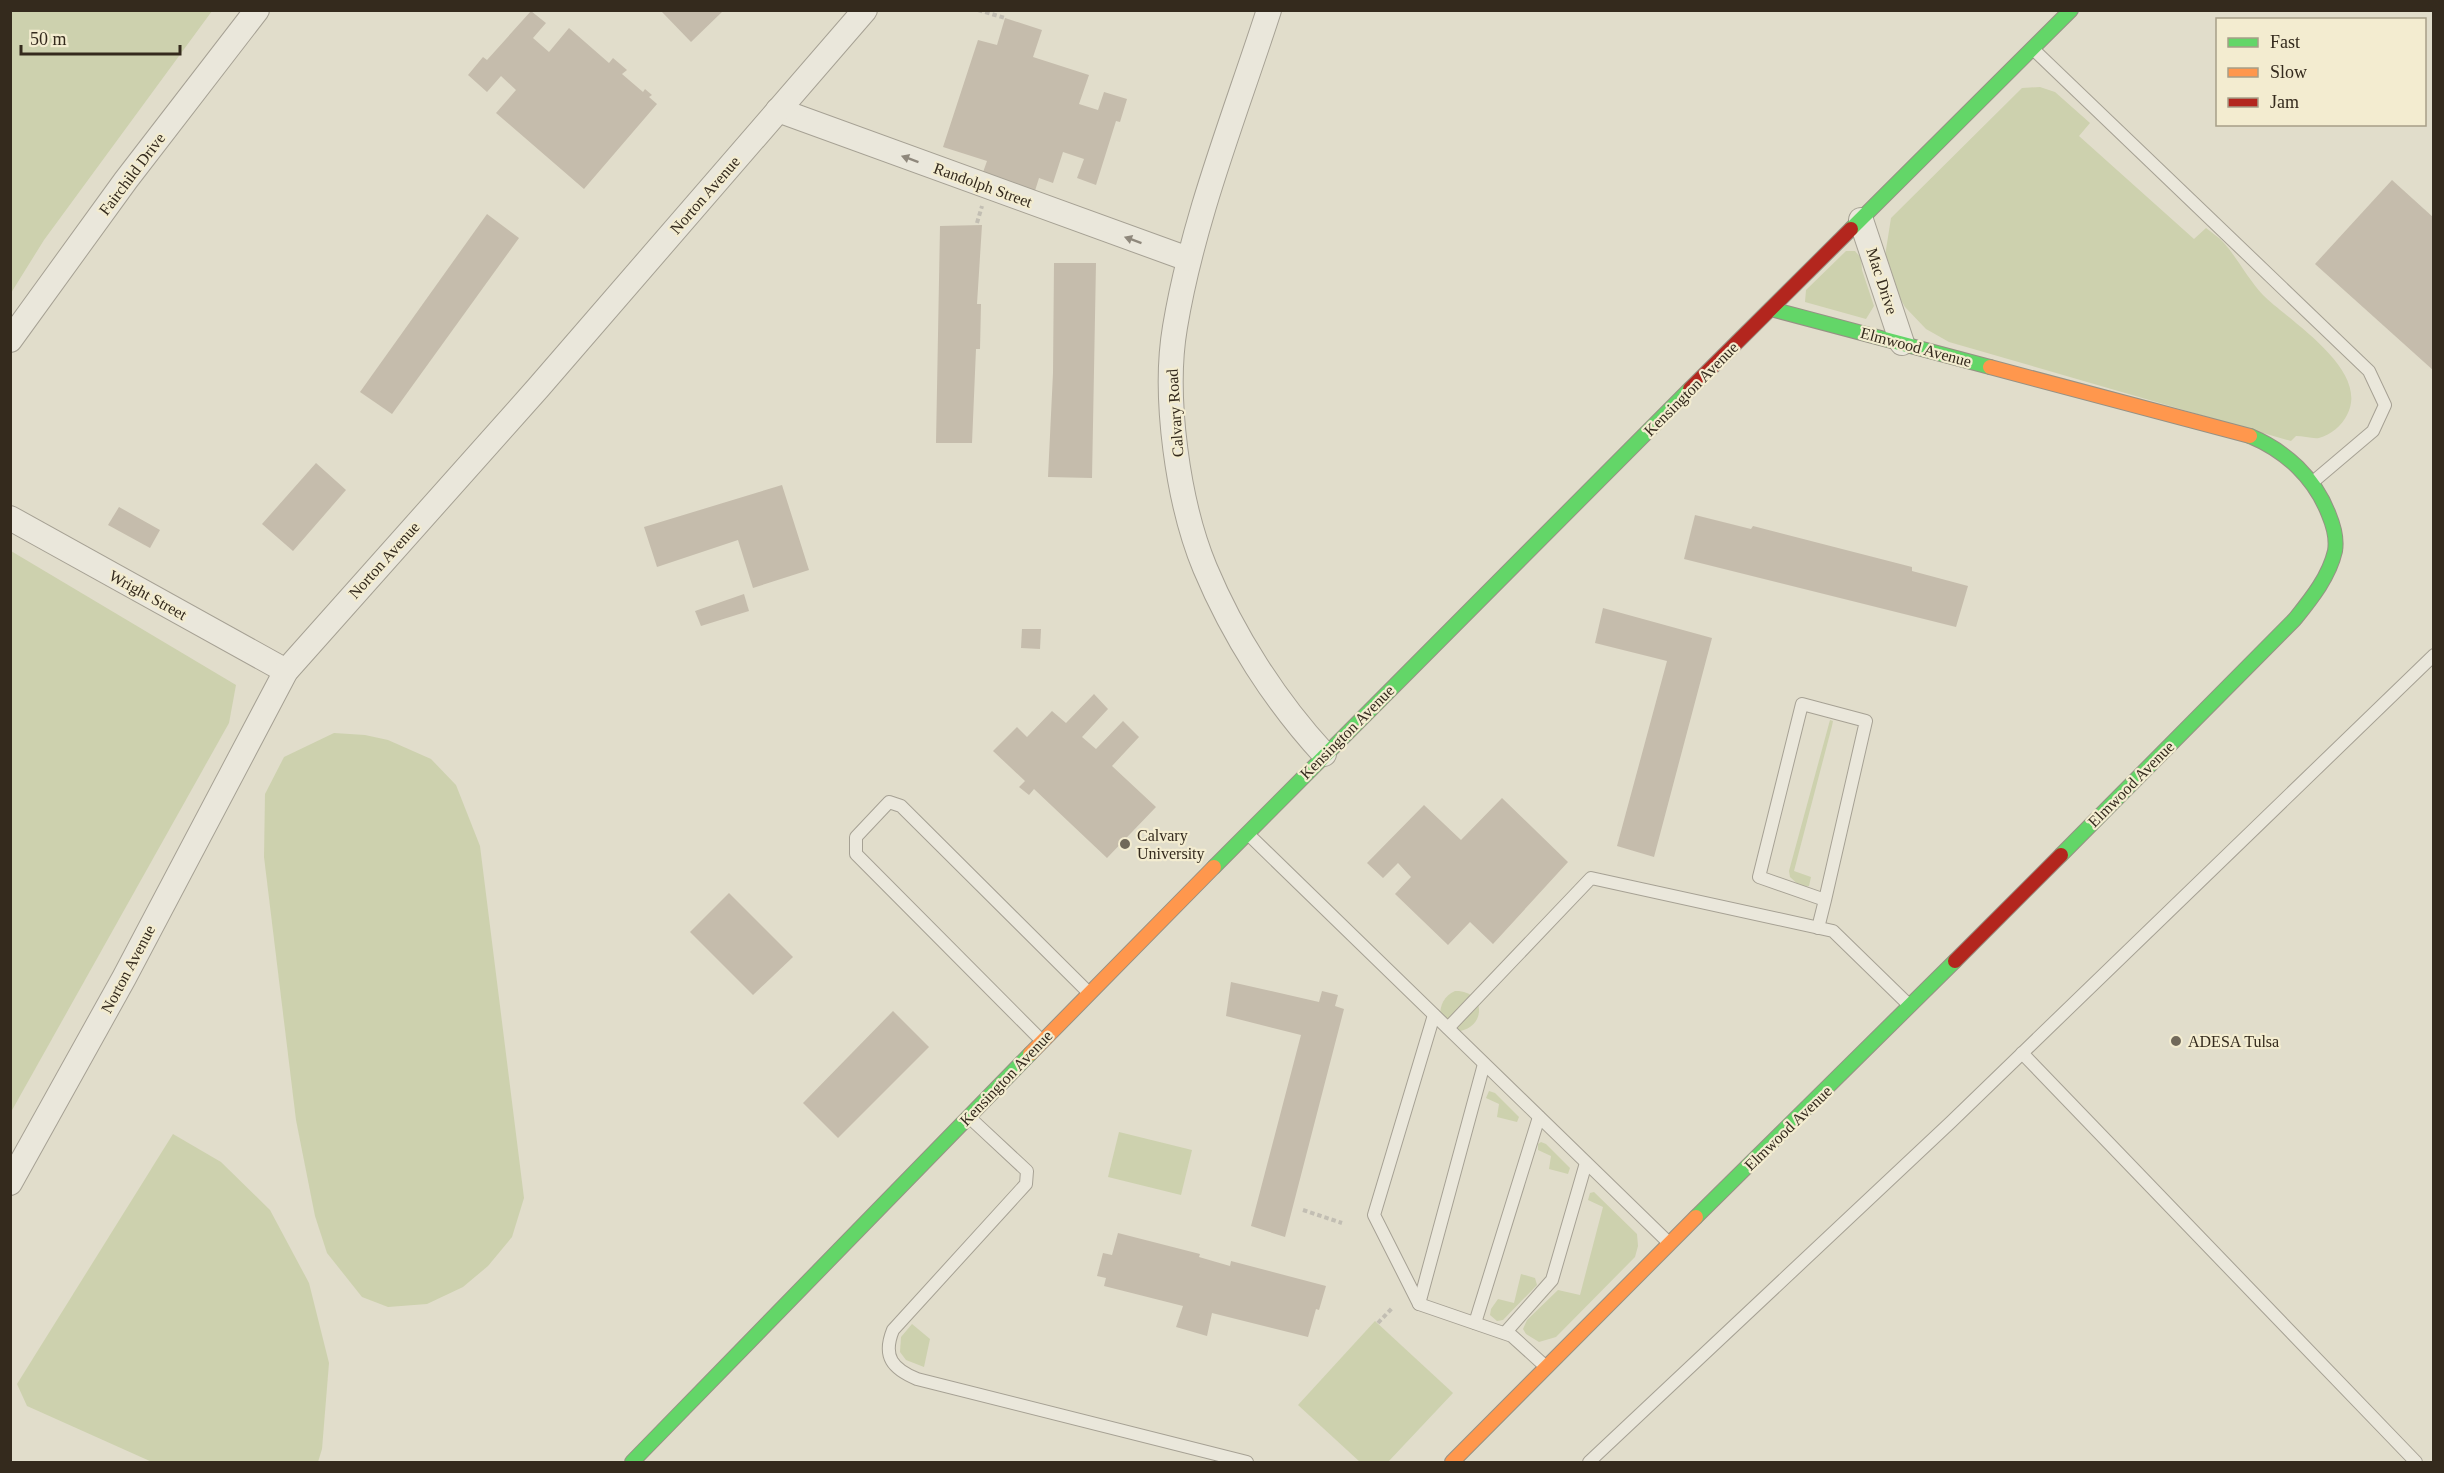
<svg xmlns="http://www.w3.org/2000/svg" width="2444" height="1473" viewBox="0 0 2444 1473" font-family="Georgia,serif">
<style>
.green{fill:#cdd1ae}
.building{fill:#c5bcac}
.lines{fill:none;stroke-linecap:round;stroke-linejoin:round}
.lane-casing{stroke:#a6a194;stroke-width:14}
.street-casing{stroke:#a6a194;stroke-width:26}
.fast-casing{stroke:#969184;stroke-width:16}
.slow-casing{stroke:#969184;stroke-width:16}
.jam-casing{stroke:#969184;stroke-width:16}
.path{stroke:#c2beb3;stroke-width:4;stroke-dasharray:4.5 3;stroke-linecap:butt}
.lane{stroke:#eae7db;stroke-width:12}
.street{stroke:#eae7db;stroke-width:24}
.fast{stroke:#63d668;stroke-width:14}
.slow{stroke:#ff974d;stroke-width:14}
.jam{stroke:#b3261e;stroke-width:14}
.oneway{fill:#8f887c}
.poi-dot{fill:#71695a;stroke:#f3ecd0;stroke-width:2}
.labels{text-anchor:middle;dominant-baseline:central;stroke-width:4.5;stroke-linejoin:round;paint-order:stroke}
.street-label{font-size:16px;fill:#342a1d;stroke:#f3ecd0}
.poi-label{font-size:16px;fill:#342a1d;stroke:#f3ecd0;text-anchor:start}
</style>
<rect width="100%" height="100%" fill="#e1ddcb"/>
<g class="green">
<path d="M11,10l201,1 -168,229 -33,53z"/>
<path d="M2040,87l15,5 35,31 -11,13 115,103 12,-11c6,5 13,9 18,15 14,16 24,36 39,52 26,26 108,75 84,120 -5,10 -16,20 -28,23 -6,1 -16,-2 -23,-2l-5,5 -342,-99 -23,-13 -21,-22 -13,-23 -7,-28 6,-38 131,-130z"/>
<path d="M1846,251h9l6,7 1,12 12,36 -8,13 -61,-17 1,-12z"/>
<path d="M11,551l225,134 -7,38 -218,389z"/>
<path d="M1830,720l3,1 -1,5 -38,145 17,6 -2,9 -7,2 -12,-11 -1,-6z"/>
<path d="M334,733l31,2 23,5 43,19 25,26 24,61 44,352 -12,39 -24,29 -25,21 -36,17 -39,3 -26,-10 -35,-44 -12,-37 -19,-96 -32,-263 1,-63 19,-37z"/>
<path d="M1455,991c31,-1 33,38 0,41l-15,-16c0,-11 4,-20 15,-25z"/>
<path d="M1489,1091l6,2 24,24 -2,5 -20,-5 2,-13 -13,-6z"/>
<path d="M1119,1132l73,18 -11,45 -73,-18z"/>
<path d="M173,1134l48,28 49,48 39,73 20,80 -7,86 -4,13h-166l-125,-56 -10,-22z"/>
<path d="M1541,1142l5,2 24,24 -2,6 -19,-5 2,-13 -13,-6v-6z"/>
<path d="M1594,1192l43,42 1,12 -3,11 -79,80 -17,5 -13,-8 -3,-5 4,-9 31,-30 22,5 23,-88 -15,-7 2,-7z"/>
<path d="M1521,1274l14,4 2,7 -34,35 -6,1 -7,-6 1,-6 7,-10 16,4z"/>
<path d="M1375,1321l78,72 -65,69h-28l-62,-57z"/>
<path d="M912,1324l18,15 -6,28 -18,-7 -6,-8 1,-15z"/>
</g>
<g class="building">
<path d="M664,10h60l-33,32 -29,-30z"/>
<path d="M531,11l15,12 -13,15 16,14 20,-24 40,35 4,-5 14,12 -5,4 21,18 2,-3 7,6 -3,2 8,7 -73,85 -88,-76 20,-23 -15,-14 -14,16 -19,-17 15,-18 4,3z"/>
<path d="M1005,18l37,12 -9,27 56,18 -10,29 19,6 6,-18 23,7 -7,23 -4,-1 -20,64 -19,-7 7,-19 -21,-7 -10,31 -14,-5 -5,16 -53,-16 6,-17 -44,-14 35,-107 19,5z"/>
<path d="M2392,180l42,38v153l-119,-107z"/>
<path d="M487,214l32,24 -127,176 -32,-22z"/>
<path d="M982,225l-5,79h4l-1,45h-4l-4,94h-36l4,-217z"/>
<path d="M1054,263h42l-4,215 -44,-1 5,-104z"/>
<path d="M316,463l30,27 -53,61 -31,-27z"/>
<path d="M782,485l27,85 -56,18 -15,-48 -81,27 -13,-40z"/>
<path d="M119,507l41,23 -10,18 -42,-23z"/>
<path d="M1695,515l56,14 2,-3 159,41v4l56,15 -12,41 -272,-68z"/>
<path d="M744,594l5,17 -48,15 -6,-15z"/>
<path d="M1603,608l109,30 -58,219 -37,-11 50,-185 -72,-18z"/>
<path d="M1022,629h19l-1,20 -19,-1z"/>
<path d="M1094,694l14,15 -26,28 14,12 27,-28 16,16 -27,29 44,41 -49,51 -73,-69 -5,6 -10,-8 6,-6 -32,-30 24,-24 10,10 25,-26 14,12z"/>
<path d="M1502,798l66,64 -75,82 -23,-22 -22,23 -53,-51 16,-17 -13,-14 -15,15 -16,-15 57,-58 37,35z"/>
<path d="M729,893l64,64 -40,38 -63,-63z"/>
<path d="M1231,982l88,20 3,-11 16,4 -3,11 9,3 -59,228 -34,-11 50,-191 -75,-19z"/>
<path d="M893,1011l36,36 -91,91 -35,-35z"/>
<path d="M1118,1233l82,21 -1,3 31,9 1,-5 95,25 -7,24 -3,-1 -8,28 -96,-24 -5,23 -31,-9 7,-21 -79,-20 2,-8 -9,-2 6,-23 9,2z"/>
</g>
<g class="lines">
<g class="lane-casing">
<g id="lane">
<path d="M2033,49l336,322 16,34 -12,26 -59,50"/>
<path d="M1248,834l420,408"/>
<path d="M1818,928l7,-28 41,-179 -64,-17 -43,173 66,23"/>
<path d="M1434,1015l-60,200 45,89 93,32 33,30"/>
<path d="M1448,1028l143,-150 242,53 77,75"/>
<path d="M1042,1041l-186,-187v-17l33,-35 12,4 187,186"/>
<path d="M2022,1053l394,409"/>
<path d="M969,1117l58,54 -1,13 -133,146c-11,27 0,39 24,49l330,83"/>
<path d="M1419,1304l65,-240"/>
<path d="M1475,1323l64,-206"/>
<path d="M1505,1333l47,-53 34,-117"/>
<path d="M1589,1462l362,-340 483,-467"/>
</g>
</g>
<g class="street-casing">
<g id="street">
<path d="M1269,10c-34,105 -76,209 -94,317 -12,70 3,176 30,241 28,67 70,133 119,186"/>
<path d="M778,110l410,149"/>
<path d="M1861,220l41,123"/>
<path d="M10,340l116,-160 131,-170"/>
<path d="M10,518l276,153"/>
<path d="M10,1183l114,-205 162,-307 252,-283 327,-378"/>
</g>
</g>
<g class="fast-casing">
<g id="fast">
<path d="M1851,229l220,-219"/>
<path d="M1771,309l219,58"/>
<path d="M2061,855l234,-236c16,-20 34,-42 40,-68 2,-12 -1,-24 -6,-36 -14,-37 -43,-64 -79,-79"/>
<path d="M1214,867l476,-478"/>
<path d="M1696,1217l259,-256"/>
<path d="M632,1462l398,-408"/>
</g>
</g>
<g class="slow-casing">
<g id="slow">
<path d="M1990,367l260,69"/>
<path d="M1030,1054l184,-187"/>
<path d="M1452,1462l244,-245"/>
</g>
</g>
<g class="jam-casing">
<g id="jam">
<path d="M1690,389l161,-160"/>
<path d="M1955,961l106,-106"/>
</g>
</g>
<g class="path">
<path d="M978,10l27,8"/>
<path d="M977,223l5,-17"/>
<path d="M1303,1210l39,13"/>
<path d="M1378,1323l15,-16"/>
</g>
<use href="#lane" class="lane"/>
<use href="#street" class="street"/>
<use href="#fast" class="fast"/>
<use href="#slow" class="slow"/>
<use href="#jam" class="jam"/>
</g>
<defs><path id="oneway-solid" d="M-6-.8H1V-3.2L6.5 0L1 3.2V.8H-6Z" transform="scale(1.5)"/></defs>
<g class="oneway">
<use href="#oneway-solid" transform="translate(910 159) rotate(-160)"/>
<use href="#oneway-solid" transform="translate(1133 240) rotate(-160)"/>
</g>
<g class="poi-dot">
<circle cx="1125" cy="844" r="6"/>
<circle cx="2176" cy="1041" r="6"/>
</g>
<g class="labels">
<g class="street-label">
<text transform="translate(132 174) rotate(-53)">Fairchild Drive</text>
<text transform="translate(983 185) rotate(20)">Randolph Street</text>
<text transform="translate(705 195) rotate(-49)">Norton Avenue</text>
<text transform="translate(1882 281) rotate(72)">Mac Drive</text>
<text transform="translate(1916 347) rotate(15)">Elmwood Avenue</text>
<text transform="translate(1691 389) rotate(-45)">Kensington Avenue</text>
<text transform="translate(1175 413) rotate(-94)">Calvary Road</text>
<text transform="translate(384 560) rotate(-48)">Norton Avenue</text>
<text transform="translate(148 595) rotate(29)">Wright Street</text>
<text transform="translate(1347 732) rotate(-45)">Kensington Avenue</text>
<text transform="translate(2131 784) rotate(-45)">Elmwood Avenue</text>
<text transform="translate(128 969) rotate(-62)">Norton Avenue</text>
<text transform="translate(1006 1078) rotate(-46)">Kensington Avenue</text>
<text transform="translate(1788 1128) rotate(-44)">Elmwood Avenue</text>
</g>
<g class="poi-label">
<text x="1137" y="835">Calvary<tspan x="1137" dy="18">University</tspan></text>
<text x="2188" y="1041">ADESA Tulsa</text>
</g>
</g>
<rect width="2444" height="1473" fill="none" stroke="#342a1d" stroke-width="24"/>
<rect x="2216" y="18" width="210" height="108" fill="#f3ecd0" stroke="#a79e88" stroke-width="1.5"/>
<rect x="2228" y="38" width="30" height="9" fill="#63d668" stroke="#a79e88" stroke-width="1.5"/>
<text x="2270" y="48" font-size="18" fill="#342a1d">Fast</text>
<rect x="2228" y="68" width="30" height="9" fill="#ff974d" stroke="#a79e88" stroke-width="1.5"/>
<text x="2270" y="78" font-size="18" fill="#342a1d">Slow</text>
<rect x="2228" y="98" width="30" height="9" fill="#b3261e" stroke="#a79e88" stroke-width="1.5"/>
<text x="2270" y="108" font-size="18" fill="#342a1d">Jam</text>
<path d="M21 45v9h159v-9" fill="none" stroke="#342a1d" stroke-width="3"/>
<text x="30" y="45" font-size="18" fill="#342a1d" stroke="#f3ecd0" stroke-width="4.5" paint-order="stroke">50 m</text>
</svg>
